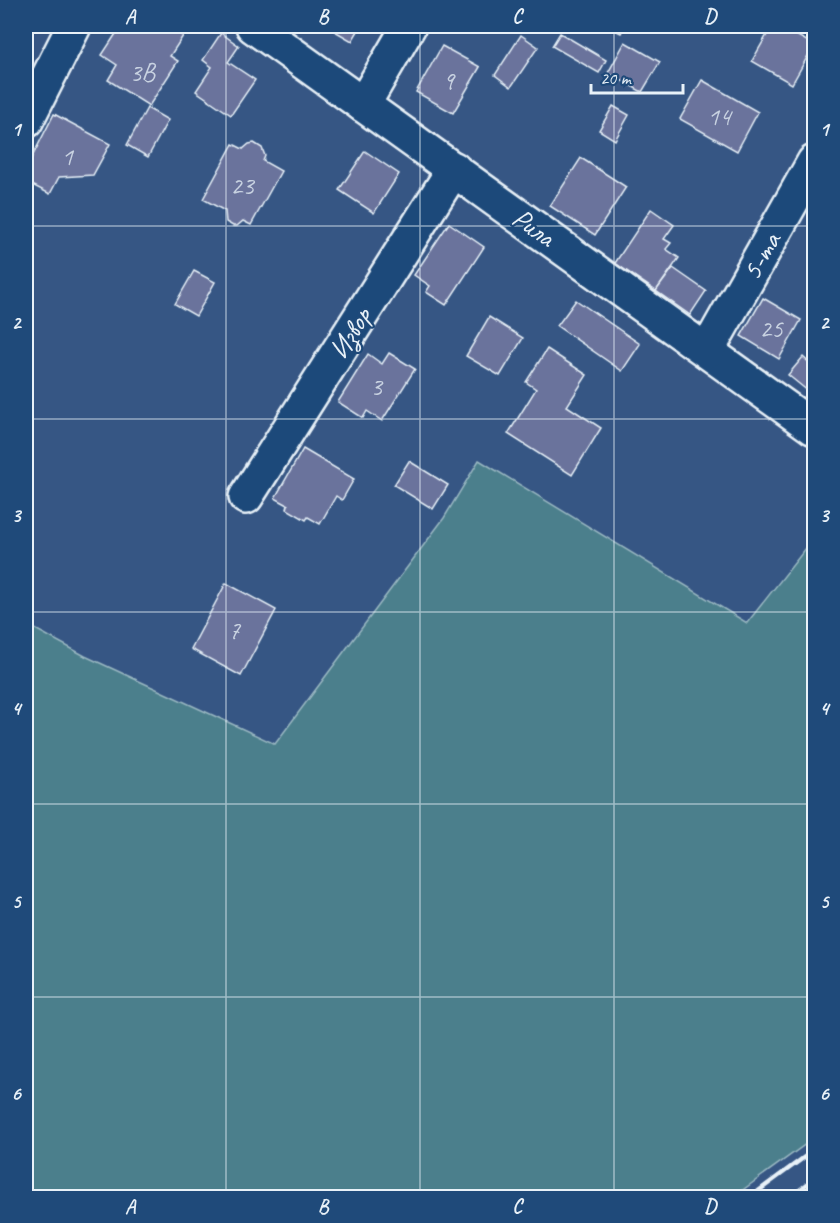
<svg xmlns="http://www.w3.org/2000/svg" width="840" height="1223" viewBox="0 0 840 1223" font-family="Caveat,sans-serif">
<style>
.green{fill:#4c7f8c;stroke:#9ab8c2;stroke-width:1.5}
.building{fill:#6a739c;stroke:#e8f1f8;stroke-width:1.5}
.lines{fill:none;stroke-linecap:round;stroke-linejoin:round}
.minor-casing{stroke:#e8f1f8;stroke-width:38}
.minor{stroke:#1f4a7a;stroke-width:33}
.rail{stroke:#e8f1f8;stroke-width:4.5}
.grid{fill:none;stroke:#e8f1f8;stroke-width:1.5;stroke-opacity:0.55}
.labels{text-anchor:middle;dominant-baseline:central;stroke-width:4.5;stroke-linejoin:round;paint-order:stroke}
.number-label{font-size:26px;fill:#c8d2e1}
.street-label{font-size:28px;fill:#e8f1f8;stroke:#1f4a7a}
.neatline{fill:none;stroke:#e8f1f8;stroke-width:2}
.grid-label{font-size:20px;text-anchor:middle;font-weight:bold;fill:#e8f1f8}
</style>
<rect width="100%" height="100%" fill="#365684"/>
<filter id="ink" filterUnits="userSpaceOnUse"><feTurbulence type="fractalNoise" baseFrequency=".0167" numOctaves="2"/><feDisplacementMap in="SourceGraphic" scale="12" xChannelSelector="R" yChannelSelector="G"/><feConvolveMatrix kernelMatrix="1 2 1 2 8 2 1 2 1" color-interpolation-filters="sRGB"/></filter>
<g filter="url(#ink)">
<path class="green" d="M479,460l268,163 67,-85v600l-81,59h-707v-573l59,32 190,88 169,-226z"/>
<g class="building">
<path d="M121,26h46l16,10 -13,20 8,5 -29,45 -41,-26 9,-15 -15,-10z"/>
<path d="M326,26h35l-9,15z"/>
<path d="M607,26h18l-4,7z"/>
<path d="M772,26h8l34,19 -22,39 -40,-23z"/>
<path d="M221,33l18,13 -11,16 27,18 -24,35 -35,-24 16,-24 -9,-7z"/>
<path d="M560,33l46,27 -7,13 -47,-27z"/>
<path d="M521,35l17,12 -27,40 -16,-12z"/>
<path d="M625,42l35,20 -18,30 -34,-19z"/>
<path d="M442,46l38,21 -27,46 -37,-21z"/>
<path d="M702,80l56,32 -21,39 -57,-32z"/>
<path d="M613,106l16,9 -14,25 -16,-10z"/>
<path d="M147,108l21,12 -20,37 -21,-12z"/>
<path d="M54,114l56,30 -17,31 -34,2 -9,17 -24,-12 4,-7 -4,-3v-3z"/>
<path d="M254,143l8,5 3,8 -2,5 18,10 -30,54 -8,-4 -6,5h-4l-7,-4 -1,-11 -22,-12 30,-55 10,5 6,-5z"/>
<path d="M365,151l34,23 -25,39 -35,-23z"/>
<path d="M581,158l45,29 -31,48 -45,-29z"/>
<path d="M651,209l23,16 -10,14 7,4 -5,6 13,9 -23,33 -41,-28z"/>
<path d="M449,223l35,24 -38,58 -20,-13 4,-6 -16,-11z"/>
<path d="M673,268l33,23 -16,24 -34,-24z"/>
<path d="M194,271l21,11 -19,34 -21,-12z"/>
<path d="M763,298l38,22 -22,39 -38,-23z"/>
<path d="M576,300l64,44 -18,27 -65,-45z"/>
<path d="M489,317l34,21 -23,38 -34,-20z"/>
<path d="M547,349l40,26 -20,31 34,22 -29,47 -64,-41 28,-45 -10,-7z"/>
<path d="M389,353l26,16 -33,52 -15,-10 -4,7 -25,-16 30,-48 14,10z"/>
<path d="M803,357l11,10v29l-26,-21z"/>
<path d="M303,449l51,30 -12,21 -6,-4 -16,28 -12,-7 -2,3 -19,-11 1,-4 -13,-7z"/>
<path d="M409,461l39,24 -15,24 -39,-24z"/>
<path d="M226,583l50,27 -35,66 -50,-27z"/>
</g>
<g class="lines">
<g class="minor-casing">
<g id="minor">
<path d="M253,26l561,402"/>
<path d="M363,105l46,-79"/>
<path d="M26,121l48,-95"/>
<path d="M707,351l107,-189"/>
<path d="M246,497l208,-328"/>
</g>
</g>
<use href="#minor" class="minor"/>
<g class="rail">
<path d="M749,1198l65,-48"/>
<path d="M789,1198l25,-19"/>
</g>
</g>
</g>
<path class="grid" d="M226,26v1172M420,26v1172M614,26v1172M26,226h788M26,419h788M26,612h788M26,804h788M26,997h788"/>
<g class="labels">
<g class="number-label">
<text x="142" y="72">3В</text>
<text x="448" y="80">9</text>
<text x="719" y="116">14</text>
<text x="67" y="156">1</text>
<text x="242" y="185">23</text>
<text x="771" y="328">25</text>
<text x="376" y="386">3</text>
<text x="234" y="630">7</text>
</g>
<g class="street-label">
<text transform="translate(534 227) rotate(36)">Рила</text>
<text transform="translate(761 256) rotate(-60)">5-та</text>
<text transform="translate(350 333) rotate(-58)">Извор</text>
</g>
</g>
<rect width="840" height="1223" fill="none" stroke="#1f4a7a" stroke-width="66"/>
<path d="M591 84v9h92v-9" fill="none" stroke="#e8f1f8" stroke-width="3"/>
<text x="600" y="84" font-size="18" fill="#e8f1f8" stroke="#1f4a7a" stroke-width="4.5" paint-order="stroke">20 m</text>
<rect x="33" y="33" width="774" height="1157" class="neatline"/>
<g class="grid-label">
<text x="130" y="23">A</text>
<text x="323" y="23">B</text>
<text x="517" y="23">C</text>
<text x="710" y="23">D</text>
<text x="16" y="136">1</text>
<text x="824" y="136">1</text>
<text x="16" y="329">2</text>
<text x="824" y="329">2</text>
<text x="16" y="522">3</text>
<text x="824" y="522">3</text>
<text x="16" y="715">4</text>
<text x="824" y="715">4</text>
<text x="16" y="908">5</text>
<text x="824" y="908">5</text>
<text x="16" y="1100">6</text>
<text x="824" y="1100">6</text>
<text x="130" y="1213">A</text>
<text x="323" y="1213">B</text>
<text x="517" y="1213">C</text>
<text x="710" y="1213">D</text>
</g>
</svg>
